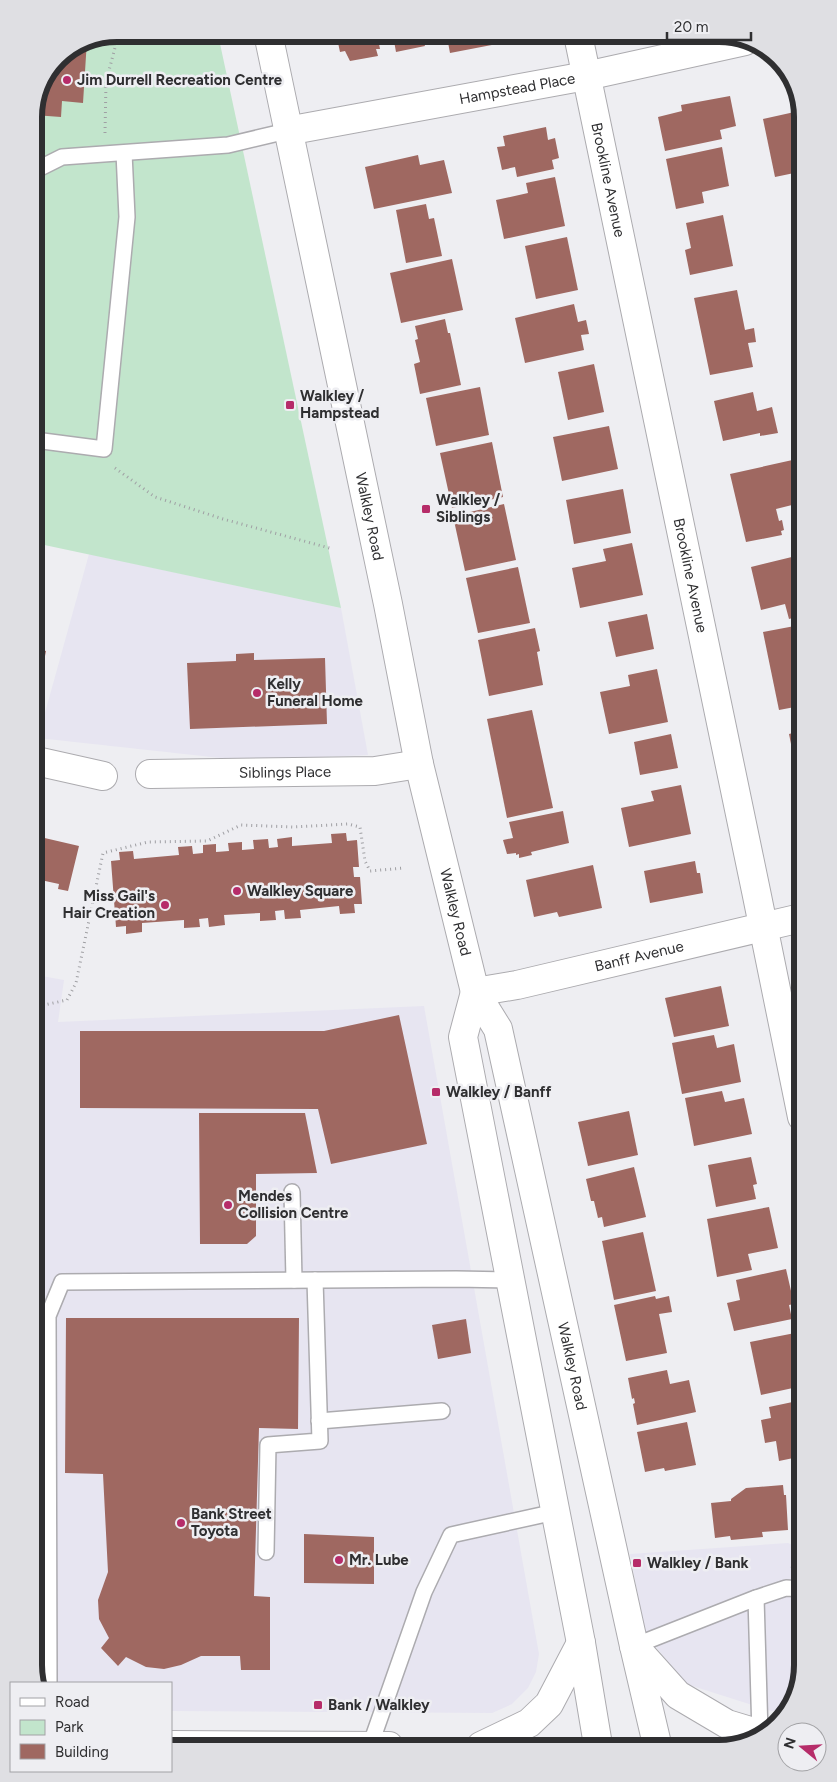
<svg xmlns="http://www.w3.org/2000/svg" width="837" height="1782" viewBox="0 0 837 1782" font-family="Figtree,sans-serif">
<style>
.built{fill:#e7e5f1}
.green{fill:#c2e5cc}
.building{fill:#9f6861}
.lines{fill:none;stroke-linecap:round;stroke-linejoin:round}
.lane-casing{stroke:#acabaf;stroke-width:18}
.street-casing{stroke:#acabaf;stroke-width:30}
.secondary-casing{stroke:#acabaf;stroke-width:30}
.primary-casing{stroke:#acabaf;stroke-width:30}
.path{stroke:#9f9fa3;stroke-width:3;stroke-dasharray:1 4;stroke-linecap:butt}
.lane{stroke:#fff;stroke-width:15}
.street{stroke:#fff;stroke-width:28}
.secondary{stroke:#fff;stroke-width:28}
.primary{stroke:#fff;stroke-width:28}
.poi-dot{fill:#b62c69;stroke:#eeeef2;stroke-width:2}
.labels{text-anchor:middle;dominant-baseline:central;stroke-width:5;stroke-linejoin:round;paint-order:stroke}
.poi-label{font-size:15px;font-weight:bold;fill:#2f2f31;stroke:#eeeef2;text-anchor:start}
.street-label{font-size:15px;fill:#2f2f31;stroke:#eeeef2}
.rim{fill:none;stroke:#2f2f31;stroke-width:6}
</style>
<rect width="100%" height="100%" fill="#eeeef2"/>
<g class="built">
<path d="M89,554l252,54 27,147 -129,5 -201,-22z"/>
<path d="M36,975l28,5 -6,42 366,-16 115,648 -3,18 -8,16 -16,16 -20,9 -321,-2v-28h-133z"/>
<path d="M788,1543l15,7v115l-16,46h-16l-88,-28 -38,-51 -15,-78z"/>
</g>
<path class="green" d="M219,39l122,569 -306,-65 -1,-430 25,-55 27,-18z"/>
<g class="building">
<path d="M527,36l1,2 -78,15 -3,-16z"/>
<path d="M383,37l1,6 -5,1 1,5h-4l2,7 -28,5 -5,-10 -5,1 -3,-14z"/>
<path d="M385,37h40l1,3h-3l2,6 -29,6 -2,-11 -8,2z"/>
<path d="M86,40h1l-4,63 -21,-2 -1,16 -27,-2 25,-57z"/>
<path d="M730,96l6,30 -16,4 2,9 -57,12 -7,-34 24,-6 -1,-6z"/>
<path d="M799,111v61l-24,5 -12,-58z"/>
<path d="M546,127l2,13 7,-2 4,20 -7,2 2,9 -37,8 -2,-10 -13,3 -5,-23 8,-1 -2,-10z"/>
<path d="M722,147l7,39 -27,6 2,11 -28,6 -10,-50z"/>
<path d="M418,155l2,10 24,-5 8,33 -78,16 -9,-42z"/>
<path d="M555,177l10,49 -61,13 -8,-39 32,-7 -2,-10z"/>
<path d="M426,204l3,15 5,-1 8,38 -36,7 -10,-53z"/>
<path d="M723,215l10,51 -43,9 -5,-25 6,-2 -5,-25z"/>
<path d="M567,237l11,53 -42,9 -11,-53z"/>
<path d="M452,259l11,51 -62,13 -11,-50z"/>
<path d="M737,290l8,40 9,-2 2,14 -8,1 5,24 -43,8 -16,-77z"/>
<path d="M574,304l4,18 8,-2 3,14 -8,1 3,15 -59,13 -10,-45z"/>
<path d="M445,319l3,14h2l11,52 -41,9 -6,-30 6,-2 -5,-22 3,-1 -3,-13z"/>
<path d="M594,364l10,48 -36,8 -10,-48z"/>
<path d="M480,387l9,48 -53,11 -10,-48z"/>
<path d="M753,392l4,19 15,-4 6,26 -18,3v-3l-37,8 -9,-40z"/>
<path d="M609,426l9,43 -56,12 -9,-44z"/>
<path d="M492,442l11,55 -51,11 -12,-55z"/>
<path d="M797,459l3,14v30l-24,6 3,12 3,-1 2,10 -3,1 1,4 -36,7 -16,-68z"/>
<path d="M623,489l8,44 -57,11 -8,-44z"/>
<path d="M504,504l12,56 -51,11 -12,-55z"/>
<path d="M632,543l11,52 -63,13 -8,-40 34,-7 -3,-12z"/>
<path d="M800,555v61l-11,3 -4,-15 -24,6 -10,-43z"/>
<path d="M518,567l12,56 -52,10 -12,-55z"/>
<path d="M647,614l7,35 -38,8 -8,-35z"/>
<path d="M800,625v81l-21,4 -16,-78z"/>
<path d="M535,628l5,23 -3,1 6,33 -54,11 -11,-56z"/>
<path d="M35,635l10,2 -3,13 4,1 -7,35 -3,-1z"/>
<path d="M254,653v7l71,-2 2,66 -137,5 -3,-66 49,-2v-7z"/>
<path d="M657,669l11,53 -59,12 -9,-42 30,-6 -2,-11z"/>
<path d="M532,710l21,98 -46,10 -20,-99z"/>
<path d="M801,731v42l-4,1 -8,-40z"/>
<path d="M671,734l7,34 -38,7 -6,-33z"/>
<path d="M681,785l10,49 -62,13 -8,-39 33,-7 -3,-10z"/>
<path d="M563,811l6,32 -38,9 1,3 -13,3v-4l-3,1v-2l-9,1 -4,-14 10,-2 -4,-16z"/>
<path d="M346,833l1,8 10,-1 2,27h-6l1,10h6l2,27h-8l1,9 -15,1 -1,-8 -39,4 1,8 -16,1 -1,-9 -9,1 1,9 -16,1v-8l-36,2 1,10 -16,2 -1,-9 -9,1 1,8 -16,1v-8l-42,3v9l-16,2v-8l-10,1 -5,-66 9,-1 -1,-8 14,-1 1,8 45,-4 -1,-8 14,-1 1,8 10,-1v-8l13,-1v8l13,-1 -1,-8 14,-1v8l12,-1 -1,-9 15,-1 1,9 9,-1 -1,-8 15,-2v9l40,-3 -1,-9z"/>
<path d="M36,836l43,10 -11,45 -10,-2 1,-5 -23,-5z"/>
<path d="M695,861l2,12h3l3,20 -53,10 -6,-32z"/>
<path d="M593,865l9,43 -43,9 -2,-5 -23,5 -8,-37z"/>
<path d="M721,986l8,40 -55,11 -9,-39z"/>
<path d="M399,1015l28,129 -96,20 -13,-55 -238,-1v-77h244z"/>
<path d="M714,1035l3,13 17,-4 7,38 -59,12 -10,-51z"/>
<path d="M722,1091l3,11 19,-4 8,36 -58,12 -9,-48z"/>
<path d="M629,1111l9,44 -50,11 -10,-44z"/>
<path d="M199,1113h106l12,60 -61,1v62l-9,8h-47z"/>
<path d="M751,1157l6,27 -4,1 3,14 -40,8 -8,-42z"/>
<path d="M634,1167l12,50 -42,10 -2,-10 -4,1 -4,-17h-3l-5,-22z"/>
<path d="M769,1207l9,41 -30,6 4,16 -35,7 -10,-58z"/>
<path d="M643,1232l13,59 -42,9 -12,-59z"/>
<path d="M786,1269l8,35 -5,1 3,14 -58,12 -7,-28 13,-3 -4,-20z"/>
<path d="M655,1296l1,3 13,-3 3,16 -13,2 8,39 -41,8 -12,-56z"/>
<path d="M66,1318h233l-1,111 -39,-1 -5,168 16,1v73h-29l-1,-14h-39l-20,9 -17,4 -18,-2 -20,-10 -8,9 -17,-18 8,-10 -10,-19 -1,-19 10,-28 -5,-98 -38,-1z"/>
<path d="M466,1319l5,34 -33,6 -6,-34z"/>
<path d="M795,1333l7,35v18l-41,9 -11,-53z"/>
<path d="M667,1370l3,14 19,-4 7,32 -59,13 -4,-21 2,-1 -1,-5 -2,1 -4,-21z"/>
<path d="M802,1400l1,56 -24,5 -3,-20 -11,2 -4,-23 10,-2 -2,-11z"/>
<path d="M687,1422l9,43 -31,6 -1,-3 -19,4 -8,-40z"/>
<path d="M783,1485l1,10h2l2,35 -26,2 1,5 -32,3 -1,-4 -15,2 -4,-35 20,-2v-2l15,-11z"/>
<path d="M304,1534l70,3v47l-70,-1z"/>
<path d="M792,1621h11v44l-10,31z"/>
</g>
<g class="lines">
<g class="lane-casing">
<g id="lane">
<path d="M34,171l28,-14 166,-12 59,-14"/>
<path d="M35,440l69,9 23,-232 -3,-64"/>
<path d="M292,1192l2,88"/>
<path d="M319,1421l123,-10"/>
<path d="M266,1552l2,-107 52,-4 -5,-161"/>
<path d="M756,1598l30,-10 17,1"/>
<path d="M634,1646l122,-48 4,136"/>
<path d="M49,1683l-1,-367 14,-34 394,-3 54,1"/>
<path d="M370,1746l54,-154 27,-57 104,-23"/>
</g>
</g>
<g class="street-casing">
<g id="street">
<path id="s1" d="M578,35l178,856 46,226"/>
<path id="s2" d="M287,131l299,-55 159,-35"/>
<path d="M36,761l67,15"/>
<path id="s3" d="M150,774l225,-3 44,-7"/>
<path id="s4" d="M475,992l42,-7 284,-67"/>
</g>
</g>
<g class="secondary-casing">
<g id="secondary">
<path id="s5" d="M269,38l119,566 31,160 56,228 23,37 136,617 23,98"/>
<path d="M475,992l-12,45 118,606 17,102"/>
</g>
</g>
<g class="primary-casing">
<g id="primary">
<path d="M634,1646l44,49 49,29 33,10"/>
<path d="M171,1745l218,1"/>
<path d="M481,1746l48,-23 20,-19 32,-61"/>
</g>
</g>
<g class="path">
<path d="M105,133l1,-51 11,-42"/>
<path d="M115,468l40,29 68,22 110,30"/>
<path d="M36,1013l8,-8 23,-5 9,-17 27,-130 45,-11 59,-1 34,-16 52,2 55,-3 12,3 5,34 5,10 34,-3"/>
<path d="M792,1568l2,-5 9,-10"/>
</g>
<use href="#lane" class="lane"/>
<use href="#street" class="street"/>
<use href="#secondary" class="secondary"/>
<use href="#primary" class="primary"/>
</g>
<g class="poi-dot">
<circle cx="67" cy="80" r="5"/>
<rect x="285" y="400" width="10" height="10" rx="2.5"/>
<rect x="421" y="504" width="10" height="10" rx="2.5"/>
<circle cx="257" cy="693" r="5"/>
<circle cx="237" cy="891" r="5"/>
<circle cx="165" cy="905" r="5"/>
<rect x="431" y="1087" width="10" height="10" rx="2.5"/>
<circle cx="228" cy="1205" r="5"/>
<circle cx="181" cy="1523" r="5"/>
<circle cx="339" cy="1560" r="5"/>
<rect x="632" y="1558" width="10" height="10" rx="2.5"/>
<rect x="313" y="1700" width="10" height="10" rx="2.5"/>
</g>
<g class="labels">
<g class="poi-label">
<text x="77" y="80">Jim Durrell Recreation Centre</text>
<text x="300" y="396">Walkley /<tspan x="300" dy="17">Hampstead</tspan></text>
<text x="436" y="500">Walkley /<tspan x="436" dy="17">Siblings</tspan></text>
<text x="267" y="684">Kelly<tspan x="267" dy="17">Funeral Home</tspan></text>
<text x="247" y="891">Walkley Square</text>
<text x="155" y="896" text-anchor="end">Miss Gail's<tspan x="155" dy="17">Hair Creation</tspan></text>
<text x="446" y="1092">Walkley / Banff</text>
<text x="238" y="1196">Mendes<tspan x="238" dy="17">Collision Centre</tspan></text>
<text x="191" y="1514">Bank Street<tspan x="191" dy="17">Toyota</tspan></text>
<text x="349" y="1560">Mr. Lube</text>
<text x="647" y="1563">Walkley / Bank</text>
<text x="328" y="1705">Bank / Walkley</text>
</g>
<g class="street-label">
<text stroke="none"><textPath href="#s2" startOffset="234">Hampstead Place</textPath></text>
<text stroke="none"><textPath href="#s1" startOffset="148">Brookline Avenue</textPath></text>
<text stroke="none"><textPath href="#s5" startOffset="489">Walkley Road</textPath></text>
<text stroke="none"><textPath href="#s1" startOffset="552">Brookline Avenue</textPath></text>
<text stroke="none"><textPath href="#s3" startOffset="135">Siblings Place</textPath></text>
<text stroke="none"><textPath href="#s5" startOffset="894">Walkley Road</textPath></text>
<text stroke="none"><textPath href="#s4" startOffset="168">Banff Avenue</textPath></text>
<text stroke="none"><textPath href="#s5" startOffset="1365">Walkley Road</textPath></text>
</g>
</g>
<path d="M0 0H837V1782H0ZM117 42H719A75 75 0 0 1 794 117V1665A75 75 0 0 1 719 1740H117A75 75 0 0 1 42 1665V117A75 75 0 0 1 117 42Z" fill="#dfdfe3" fill-rule="evenodd"/>
<path class="rim" d="M117 42H719A75 75 0 0 1 794 117V1665A75 75 0 0 1 719 1740H117A75 75 0 0 1 42 1665V117A75 75 0 0 1 117 42Z"/>
<rect x="10" y="1682" width="162" height="90" fill="#eeeef2" stroke="#a2a2a5"/>
<rect x="20" y="1698" width="25" height="8" fill="#ffffff" stroke="#a2a2a5"/>
<text x="55" y="1707" font-size="15" fill="#2f2f31">Road</text>
<rect x="20" y="1720" width="25" height="15" fill="#c2e5cc" stroke="#a2a2a5"/>
<text x="55" y="1732" font-size="15" fill="#2f2f31">Park</text>
<rect x="20" y="1744" width="25" height="15" fill="#9f6861" stroke="#a2a2a5"/>
<text x="55" y="1757" font-size="15" fill="#2f2f31">Building</text>
<g transform="translate(802 1747) rotate(288)"><circle r="24" fill="#eeeef2" stroke="#a2a2a5"/>
<path d="M0-4L9 19L0 12L-9 19Z" fill="#b62c69"/>
<text y="-8" font-size="14" font-weight="bold" text-anchor="middle" fill="#2f2f31">N</text>
</g>
<path d="M667 32v8h84v-8" fill="none" stroke="#2f2f31" stroke-width="2.5"/>
<text x="674" y="32" font-size="15" fill="#2f2f31" stroke="#eeeef2" stroke-width="4" paint-order="stroke">20 m</text>
</svg>
